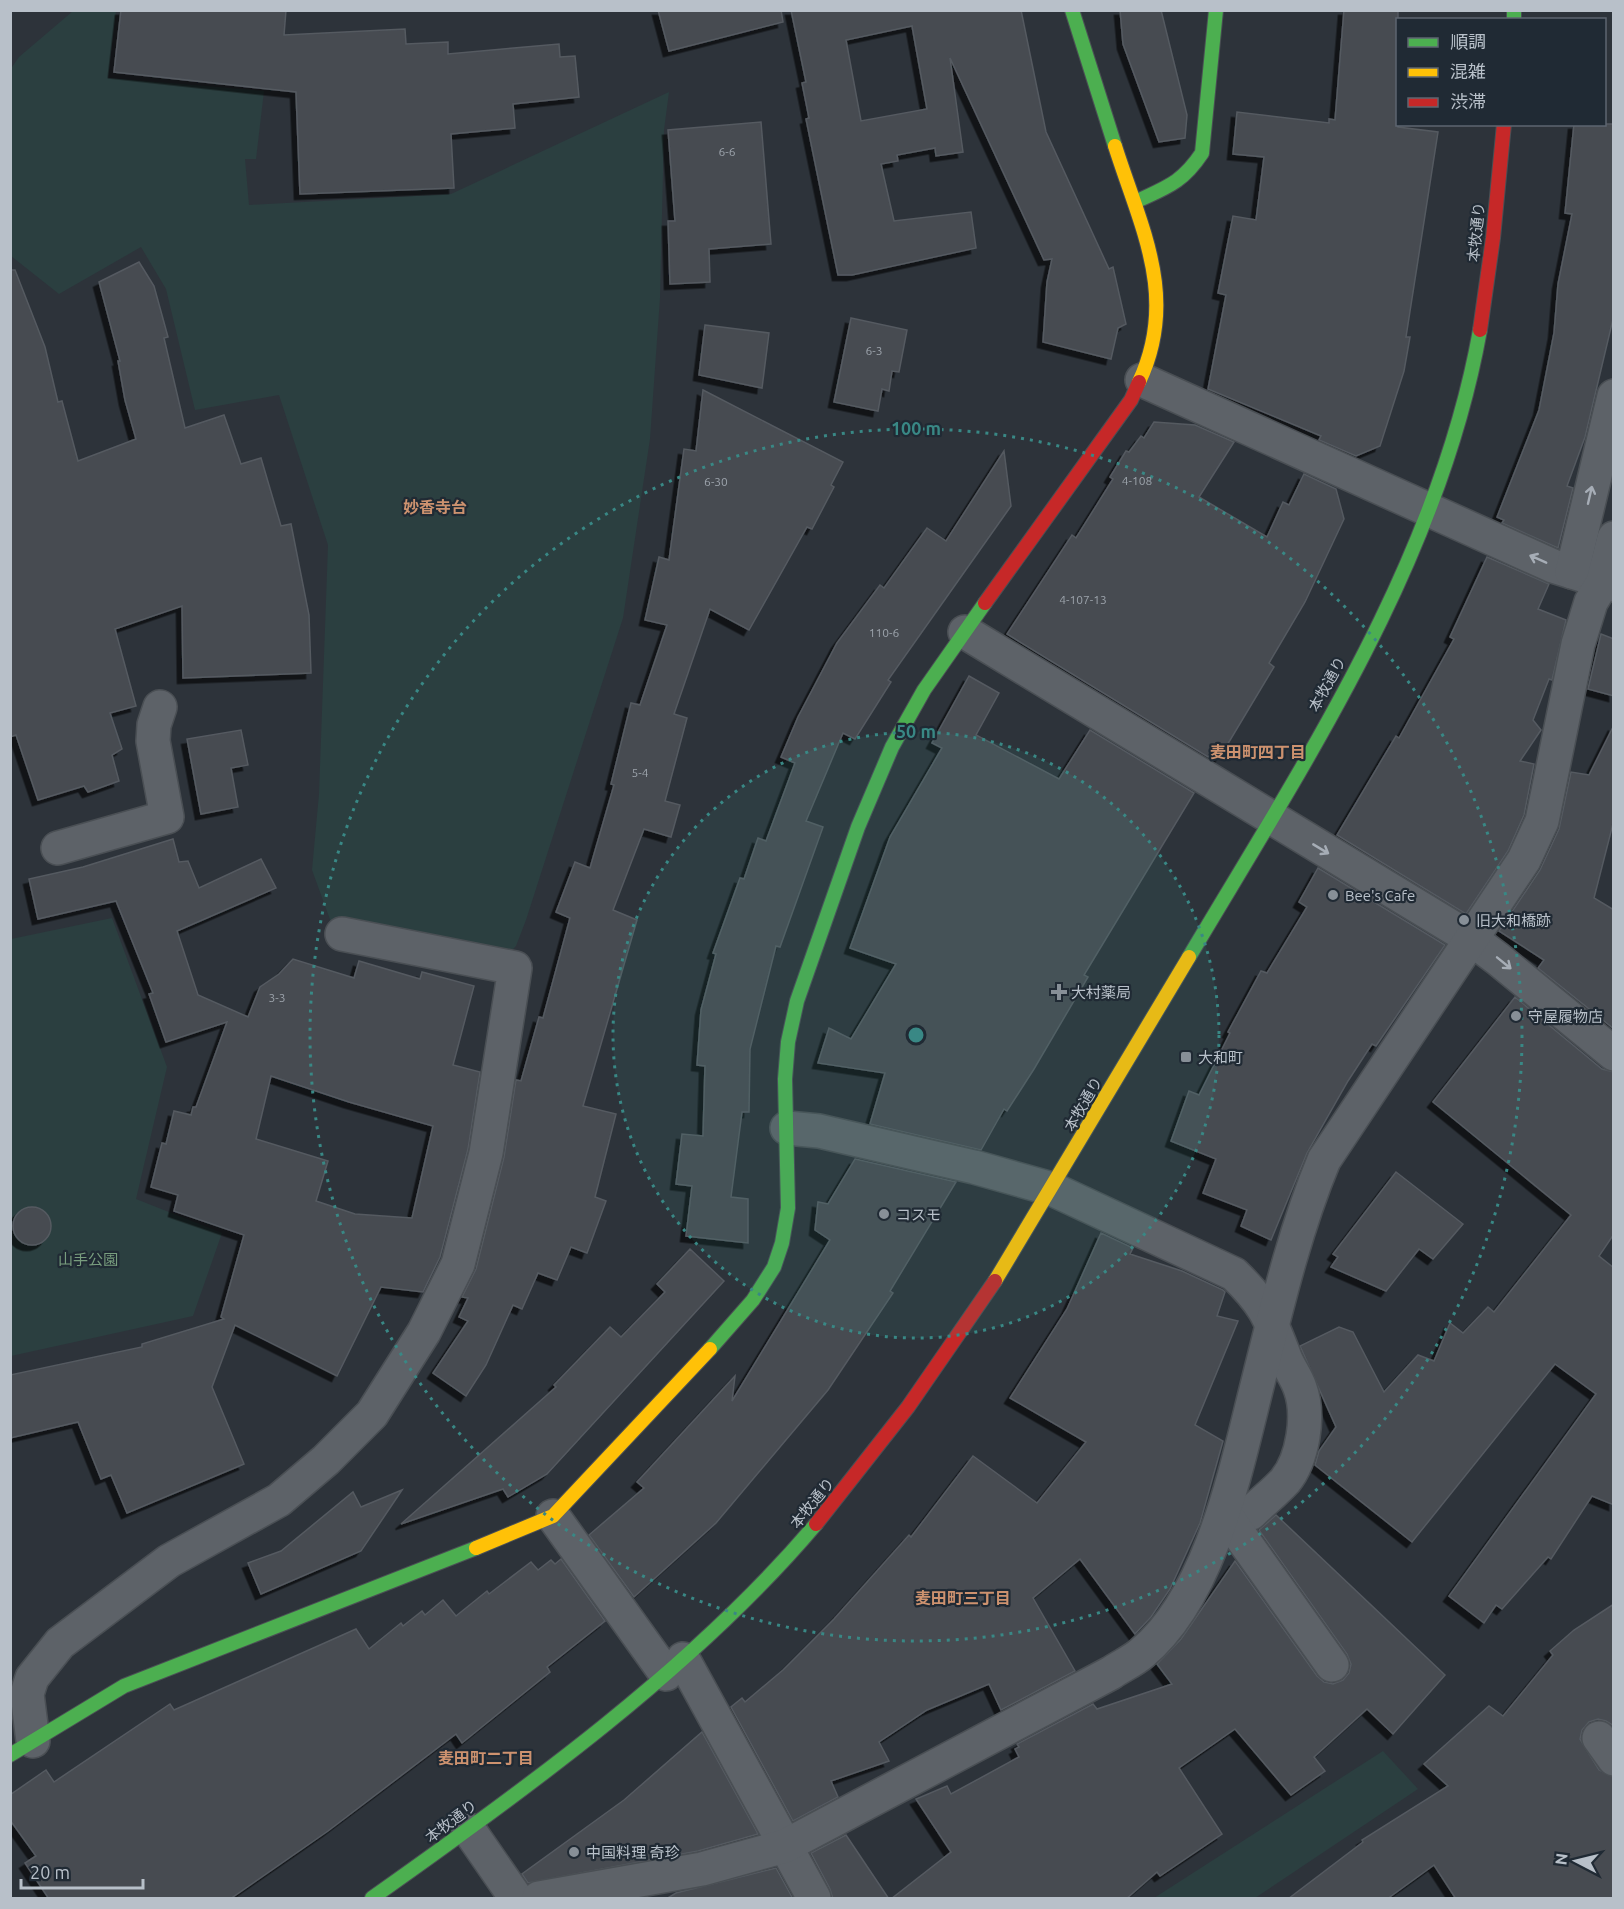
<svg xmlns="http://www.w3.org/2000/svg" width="1624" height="1909" viewBox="0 0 1624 1909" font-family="Ubuntu,'Noto Sans JP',sans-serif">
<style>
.green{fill:#2b3f40}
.building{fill:#464b51;stroke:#555a61;stroke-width:1.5;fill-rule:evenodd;filter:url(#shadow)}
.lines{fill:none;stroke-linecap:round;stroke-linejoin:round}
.street-casing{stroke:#4a4f54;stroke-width:36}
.fast-casing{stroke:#4a4f54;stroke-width:16}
.slow-casing{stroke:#4a4f54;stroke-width:16}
.jam-casing{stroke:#4a4f54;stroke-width:16}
.street{stroke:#5d6268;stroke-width:33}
.fast{stroke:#4caf50;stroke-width:14}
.slow{stroke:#ffc107;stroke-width:14}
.jam{stroke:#c62828;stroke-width:14}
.oneway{stroke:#a6adb6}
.ring{fill:none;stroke:#398885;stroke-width:3;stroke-dasharray:3 6}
.poi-dot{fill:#878f97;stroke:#202a34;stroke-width:2}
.labels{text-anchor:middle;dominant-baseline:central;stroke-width:4.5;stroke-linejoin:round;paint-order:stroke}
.number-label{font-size:12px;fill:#9ca3ab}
.street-label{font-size:15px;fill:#b8c0c9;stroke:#202a34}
.poi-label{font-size:15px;fill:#b8c0c9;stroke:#202a34;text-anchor:start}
.park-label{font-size:15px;fill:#789d7e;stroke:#202a34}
.neighbourhood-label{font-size:16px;font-weight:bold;fill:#cd926f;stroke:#202a34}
.centre{fill:#398885;stroke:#202a34;stroke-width:3}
.ring-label{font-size:18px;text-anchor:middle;font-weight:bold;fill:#398885;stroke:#202a34;stroke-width:4.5;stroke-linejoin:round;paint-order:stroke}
</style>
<defs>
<filter id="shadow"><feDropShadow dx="-5.5" dy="5.5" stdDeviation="0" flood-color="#0009"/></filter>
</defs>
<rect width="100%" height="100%" fill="#2d333a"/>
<g class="green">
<path d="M73,11h43l-8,67 156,13 -8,68h-11l4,46 202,-11 218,-102 -5,38 -4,168 -10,141 -27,179 -97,302 -10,26 -7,7 -177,-28 -20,-55 7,-76 9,-249 -49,-150 -84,15 -29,-121 -25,-42 -82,47 -48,-38 -1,-186 9,-13z"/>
<path d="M112,918l55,149 -31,132 86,34 -29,83 -182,40v-417z"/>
<path d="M1383,1751l35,38 -163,109h-101z"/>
</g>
<g class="building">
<path d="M121,10h165l-2,25 121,-6 1,15 42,-2v12l111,-10 1,13 15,-1 4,41 -66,7 2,24 -64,6 3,54 -154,6 -4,-102 -182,-20z"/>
<path d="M658,10h123l2,12 -114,29z"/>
<path d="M791,10h230l25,122 63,137 4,-2 13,57 -8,4 -7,31 -68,-17 4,-60 5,-23 -8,1 -94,-202 13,94 -27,4 -1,-8 -38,7 1,6 -17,3 13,57 77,-9 5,36 -124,27h-14l-32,-156 3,-1 -7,-35 4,-1zM912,26l15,83 -66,12 -15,-81z"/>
<path d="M1120,10h41l26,105 -2,23 -26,4 -36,-98z"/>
<path d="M1344,10h54v117l40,5 -32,205h4l-6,34 -24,75 -24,10 -37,-16 2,-4 -113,-47 18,-94 -8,-2 15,-77 23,4 8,-63 -31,-3 4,-42 92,11v-4l6,1z"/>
<path d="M761,122l10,122 -62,5 1,33 -40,2 -2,-63h7l-7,-91z"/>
<path d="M1574,124h40v191l-29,122 -18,49 6,2 -15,60 -56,-25 2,-3 -7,-3 42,-107 15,-77 4,-49 14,-70 -7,-1z"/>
<path d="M139,262l15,24 14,51 -4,1 21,90 39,-13 17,49 20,-6 20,68 10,-2 18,91 2,58 -128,5 -1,-72 -67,23 21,77 -26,7 12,36 -10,6 7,26 -31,11 -4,-6 -46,14 -22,-65 -6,2v-467h5l30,77 13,55 4,-1 16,60 58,-22 -11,-39 -7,-39h2l-21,-79z"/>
<path d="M851,318l56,12 -8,42 -7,-1 -3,20 -7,-2 -4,22 -44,-9z"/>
<path d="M705,325l64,8 -7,55 -63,-13z"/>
<path d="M703,390l140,72 -12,23 3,2 -22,42 -5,-2 -58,103 -39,-21 -36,105 13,4 -22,83 15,4 -9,32 -27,-8 -31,81 24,10 -54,186 33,8 -21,83 11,4 -19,52 -16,-6 -14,33 -19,-7 -16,36 -9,-4 -27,60 -20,31 -33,-23 35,-52 -9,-4 9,-19 -6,-1 14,-28 28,-112 12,-77 5,1 18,-64 4,1 27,-100 -14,-6 19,-50 15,6 24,-83 -3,-1 20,-81 9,2 27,-80 -22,-5 14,-63 10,3 15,-111 12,2z"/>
<path d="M1154,422l41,3 39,17 -35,55 68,40 16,-35 6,3 15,-31 32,15 8,30 -39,83 -36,61 5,4 -54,90 -4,-2 -3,5 -206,-126 65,-99 4,3 37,-59 -3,-2 16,-26 3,1 12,-16 3,2z"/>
<path d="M1004,451l7,55 -123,174 3,2 -36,57 -12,-6 -37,88 17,6 -43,120 -4,-1 -26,103 -1,63h-7l-11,85 17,2v44l-62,-7 6,-50 -16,-2 6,-50 21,2 2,-70 -8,-1 4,-55 15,-56 -3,-1 27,-75 4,1 14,-41 8,3 29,-78 -14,-6 17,-40 39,-74 43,-58 4,3 43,-60 19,13z"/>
<path d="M1487,557l62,27 -11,25 28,11 -14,60 -3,-1 -16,41 8,10 -21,31 14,3 -10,51 -16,36 -42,63 -129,-79 59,-99 3,2 55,-99 -4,-2z"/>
<path d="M1601,634l13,5v57l-26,-7z"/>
<path d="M969,676l30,17 -23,42 83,44 31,-49 104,63 -110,182 4,2 -54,92 -27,42 -3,-2 -23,41 -111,-26 15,-51 -67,-10 11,-35 22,11 45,-75 -46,-16 40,-111 52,-89 -10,-5z"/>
<path d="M1614,725v95l-20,78 20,12v119l-76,-61 6,-8 -45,-29 41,-61 19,-41 12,-57 18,3z"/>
<path d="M241,730l7,35 -17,3 7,39 -37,7 -14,-75z"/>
<path d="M173,839l6,23 9,-1 11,27 62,-29 15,29 -99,43 21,64 50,22 12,-30 19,-13 14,-15 61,19 5,-17 61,18 2,-7 52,14 -21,79 27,7 -12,77 -28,108 -17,35 -42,-5 -44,89 -102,-51 -23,62 32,77 -117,49 -16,-38 -10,4 -23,-57 -68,16v-63l132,-28v-3l82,-25 -3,-2 23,-82 -70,-24 4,-16 -27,-8 11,-44 4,1 8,-33 17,4 2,-8h3l31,-85 -61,20 -17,-48 4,-1 -37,-92 -78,18 -9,-40 54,-12zM271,1076l78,26 84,24 -21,92 -57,-4 -39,-13 12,-40 -72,-22z"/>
<path d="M1318,868l127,77 -69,101 -4,-2 -24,37 -41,72 -36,87 -30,-14 6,-16 -44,-17 13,-34 -45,-18 18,-50 10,4 31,-62 -2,-1 33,-61 6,2 40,-66 -8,-5z"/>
<path d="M1515,997l87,72 12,3v162l-15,22 15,12v237l-22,-9 -41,63 -3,-2 -46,52 -6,-4 -12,18 -35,-27 147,-202 -41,-30 -143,178 -97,-77 4,-14 17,-24 -36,-81 39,-19 14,5 31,60 34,-37 16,6 16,-38 13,10 25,-26 6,5 77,-97 -138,-113z"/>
<path d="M855,1159l101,23 -66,109 3,2 -65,97 -112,133 -82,74 -45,-62 55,-47 -7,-6 98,-106 -3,25 98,-161 -15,-10 3,-28 10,2z"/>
<path d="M1396,1172l67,52 -30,35 -14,-10 -33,42 -55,-24 7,-10 -5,-3z"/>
<circle cx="32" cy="1226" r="19"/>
<path d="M1101,1233l32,15 -3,6 52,17 41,19 2,2 -8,24 21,5 -43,104 28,16 -23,82 -30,66 -19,28 -16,17 -55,-75 -47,39 42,73 -74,39 -12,-26 -62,26 -48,32 10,19 -58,20 7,16 -45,24 -62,-114 11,-9 3,4 38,-32 51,-51 75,-84 2,2 62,-81 64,47 49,-61 -76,-44 57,-89z"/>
<path d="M690,1249l34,32 -177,193 -39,23 -5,-8 -102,35 155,-137 -2,-2 56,-58 11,10 44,-45 -8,-8z"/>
<path d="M402,1490l-41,61 -100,43 -13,-31 33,-12 72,-59 8,15z"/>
<path d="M1276,1515l169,160 -52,59 -26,-25 -53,48 11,14 -34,24 -56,-66 -56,39 43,66 -62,42 -3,-4 -31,27h-235l60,-47 -35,-53 31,-13 4,8 68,-37 -4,-8 4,-2 -2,-3 76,-40 4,5 75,-25 -15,-20 24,-25 54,-78 82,115 7,6 9,2 10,-4 6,-7 2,-9 -4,-10 -88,-124z"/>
<path d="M561,1559l44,62 -58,46 3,5 -88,71 -6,-9 -128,97 -98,68h-181l-24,-36 11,-7 -26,-36v-25l36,-25 8,12 116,-78 4,6 182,-81 13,20 32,-26 2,3 19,-15 3,4 18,-15 13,16 31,-25 2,3 42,-32 7,8 13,-10 4,4z"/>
<path d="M1614,1604v122l-8,-5 -8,-2 -9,3 -7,8 -2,9 19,31 15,7v122h-158l-22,-34 -47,34h-99l75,-57 -1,-2 86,-54 -24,-22 65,-58 14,10 50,-61 -3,-4 24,-21z"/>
<path d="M702,1732l56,102 -60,17 -170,32 -6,-9 102,-74z"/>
<path d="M846,1835l43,64h-56l-3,-10 -19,-36z"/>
<path d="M776,1868l17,31h-127l10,-6z"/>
</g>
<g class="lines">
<g class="street-casing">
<g id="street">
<path d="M1142,380l411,186 61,19"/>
<path d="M1572,572l42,-176"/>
<path d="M965,632l505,306 28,21 116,95"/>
<path d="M58,848l109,-31 -14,-76 1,-16 6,-18"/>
<path d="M787,1128l32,3 155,36 78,22 182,85c31,30 35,42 50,81 4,12 12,21 16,33 10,27 3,71 -15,93 -10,11 -23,21 -34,32h-27"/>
<path d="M1224,1513l108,152"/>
<path d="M553,1516l113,158"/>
<path d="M683,1659l131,239"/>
<path d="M1599,1738l15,21"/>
<path d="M33,1741l-6,-47 5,-16 28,-35 109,-82 110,-61 47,-40 46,-46 52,-82 34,-68 28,-111 29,-185 -173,-34"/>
<path d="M469,1830l47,68"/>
<path d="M539,1898l163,-29 83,-23 326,-173c10,-7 22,-12 31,-20 69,-57 94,-184 115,-267 19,-76 37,-154 67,-226l200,-300 18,-39 36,-177 13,-42 12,-20 11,-44"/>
</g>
</g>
<g class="fast-casing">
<g id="fast">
<path d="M1072,10l43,136"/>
<path d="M1514,10v10"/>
<path d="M1135,202c32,-15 47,-19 67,-49l14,-143"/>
<path d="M1189,957c117,-197 250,-397 291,-627"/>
<path d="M710,1349l43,-49 21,-33 8,-24 6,-35 -3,-129 3,-37 9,-41 61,-174 34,-80 32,-57 61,-87"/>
<path d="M10,1755l114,-69 352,-138"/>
<path d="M372,1898c153,-108 323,-231 444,-374"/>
</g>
</g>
<g class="slow-casing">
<g id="slow">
<path d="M1115,146c26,82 64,151 24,236"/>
<path d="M995,1281l194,-324"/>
<path d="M476,1548l77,-32 157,-167"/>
</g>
</g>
<g class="jam-casing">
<g id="jam">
<path d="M1480,330l13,-92 11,-114"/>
<path d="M985,603l146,-203 8,-18"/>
<path d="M816,1524l92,-117 87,-126"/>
</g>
</g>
<use href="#street" class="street"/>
<use href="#fast" class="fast"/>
<use href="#slow" class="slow"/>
<use href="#jam" class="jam"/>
</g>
<defs><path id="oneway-shaft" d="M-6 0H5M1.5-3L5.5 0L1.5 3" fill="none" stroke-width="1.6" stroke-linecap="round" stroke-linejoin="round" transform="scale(1.5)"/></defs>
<g class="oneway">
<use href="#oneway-shaft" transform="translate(1590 495) rotate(-77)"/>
<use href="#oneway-shaft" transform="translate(1538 559) rotate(-156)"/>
<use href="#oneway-shaft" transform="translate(1321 849) rotate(31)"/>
<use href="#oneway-shaft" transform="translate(1504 963) rotate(39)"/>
</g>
<circle cx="916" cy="1035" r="303" fill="#398885" fill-opacity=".12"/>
<g class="ring">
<circle cx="916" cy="1035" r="303"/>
<circle cx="916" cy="1035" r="606"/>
</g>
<g class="poi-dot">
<circle cx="1333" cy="895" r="6"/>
<circle cx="1464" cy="920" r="6"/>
<path d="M1056 983h6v6h6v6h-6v6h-6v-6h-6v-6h6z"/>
<circle cx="1516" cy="1016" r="6"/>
<rect x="1180" y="1051" width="12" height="12" rx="3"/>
<circle cx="884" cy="1214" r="6"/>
<circle cx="574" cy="1852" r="6"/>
</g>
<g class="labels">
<g class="number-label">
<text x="727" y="151">6-6</text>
<text x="874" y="350">6-3</text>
<text x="1137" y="480">4-108</text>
<text x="716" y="481">6-30</text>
<text x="1083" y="599">4-107-13</text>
<text x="884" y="632">110-6</text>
<text x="640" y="772">5-4</text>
<text x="277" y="997">3-3</text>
</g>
<g class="street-label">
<text transform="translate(1476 232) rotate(-84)">本牧通り</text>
<text transform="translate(1327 684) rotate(-61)">本牧通り</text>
<text transform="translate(1083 1104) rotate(-60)">本牧通り</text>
<text transform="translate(812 1503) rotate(-51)">本牧通り</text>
<text transform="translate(451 1821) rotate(-37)">本牧通り</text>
</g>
<g class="poi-label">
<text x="1345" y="895">Bee's Cafe</text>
<text x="1476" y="920">旧大和橋跡</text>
<text x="1071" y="992">大村薬局</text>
<text x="1528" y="1016">守屋履物店</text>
<text x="1198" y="1057">大和町</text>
<text x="896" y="1214">コスモ</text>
<text x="586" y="1852">中国料理 奇珍</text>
</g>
<g class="park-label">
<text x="88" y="1259">山手公園</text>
</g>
<g class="neighbourhood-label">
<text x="435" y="507">妙香寺台</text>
<text x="1258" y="752">麦田町四丁目</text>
<text x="963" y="1598">麦田町三丁目</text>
<text x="486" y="1758">麦田町二丁目</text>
</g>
</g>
<circle cx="916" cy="1035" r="9" class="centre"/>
<g class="ring-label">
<text x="916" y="435">100 m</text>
<text x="916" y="738">50 m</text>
</g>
<rect width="1624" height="1909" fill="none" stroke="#b8c0c9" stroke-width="24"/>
<rect x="1396" y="18" width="210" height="108" fill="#202a34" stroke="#5d6670" stroke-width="1.5"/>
<rect x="1408" y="38" width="30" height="9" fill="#4caf50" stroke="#5d6670" stroke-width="1.5"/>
<text x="1450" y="48" font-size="18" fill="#b8c0c9">順調</text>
<rect x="1408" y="68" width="30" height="9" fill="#ffc107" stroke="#5d6670" stroke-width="1.5"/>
<text x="1450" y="78" font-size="18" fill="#b8c0c9">混雑</text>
<rect x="1408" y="98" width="30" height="9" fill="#c62828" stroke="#5d6670" stroke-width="1.5"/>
<text x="1450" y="108" font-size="18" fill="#b8c0c9">渋滞</text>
<g transform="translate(1576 1861) rotate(277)" stroke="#202a34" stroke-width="4.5" paint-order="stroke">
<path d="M0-4.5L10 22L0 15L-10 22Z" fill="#b8c0c9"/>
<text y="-9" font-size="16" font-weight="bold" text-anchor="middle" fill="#b8c0c9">N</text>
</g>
<path d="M21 1879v9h122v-9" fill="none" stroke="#b8c0c9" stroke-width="3"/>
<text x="30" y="1879" font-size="18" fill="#b8c0c9" stroke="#202a34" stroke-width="4.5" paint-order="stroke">20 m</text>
</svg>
